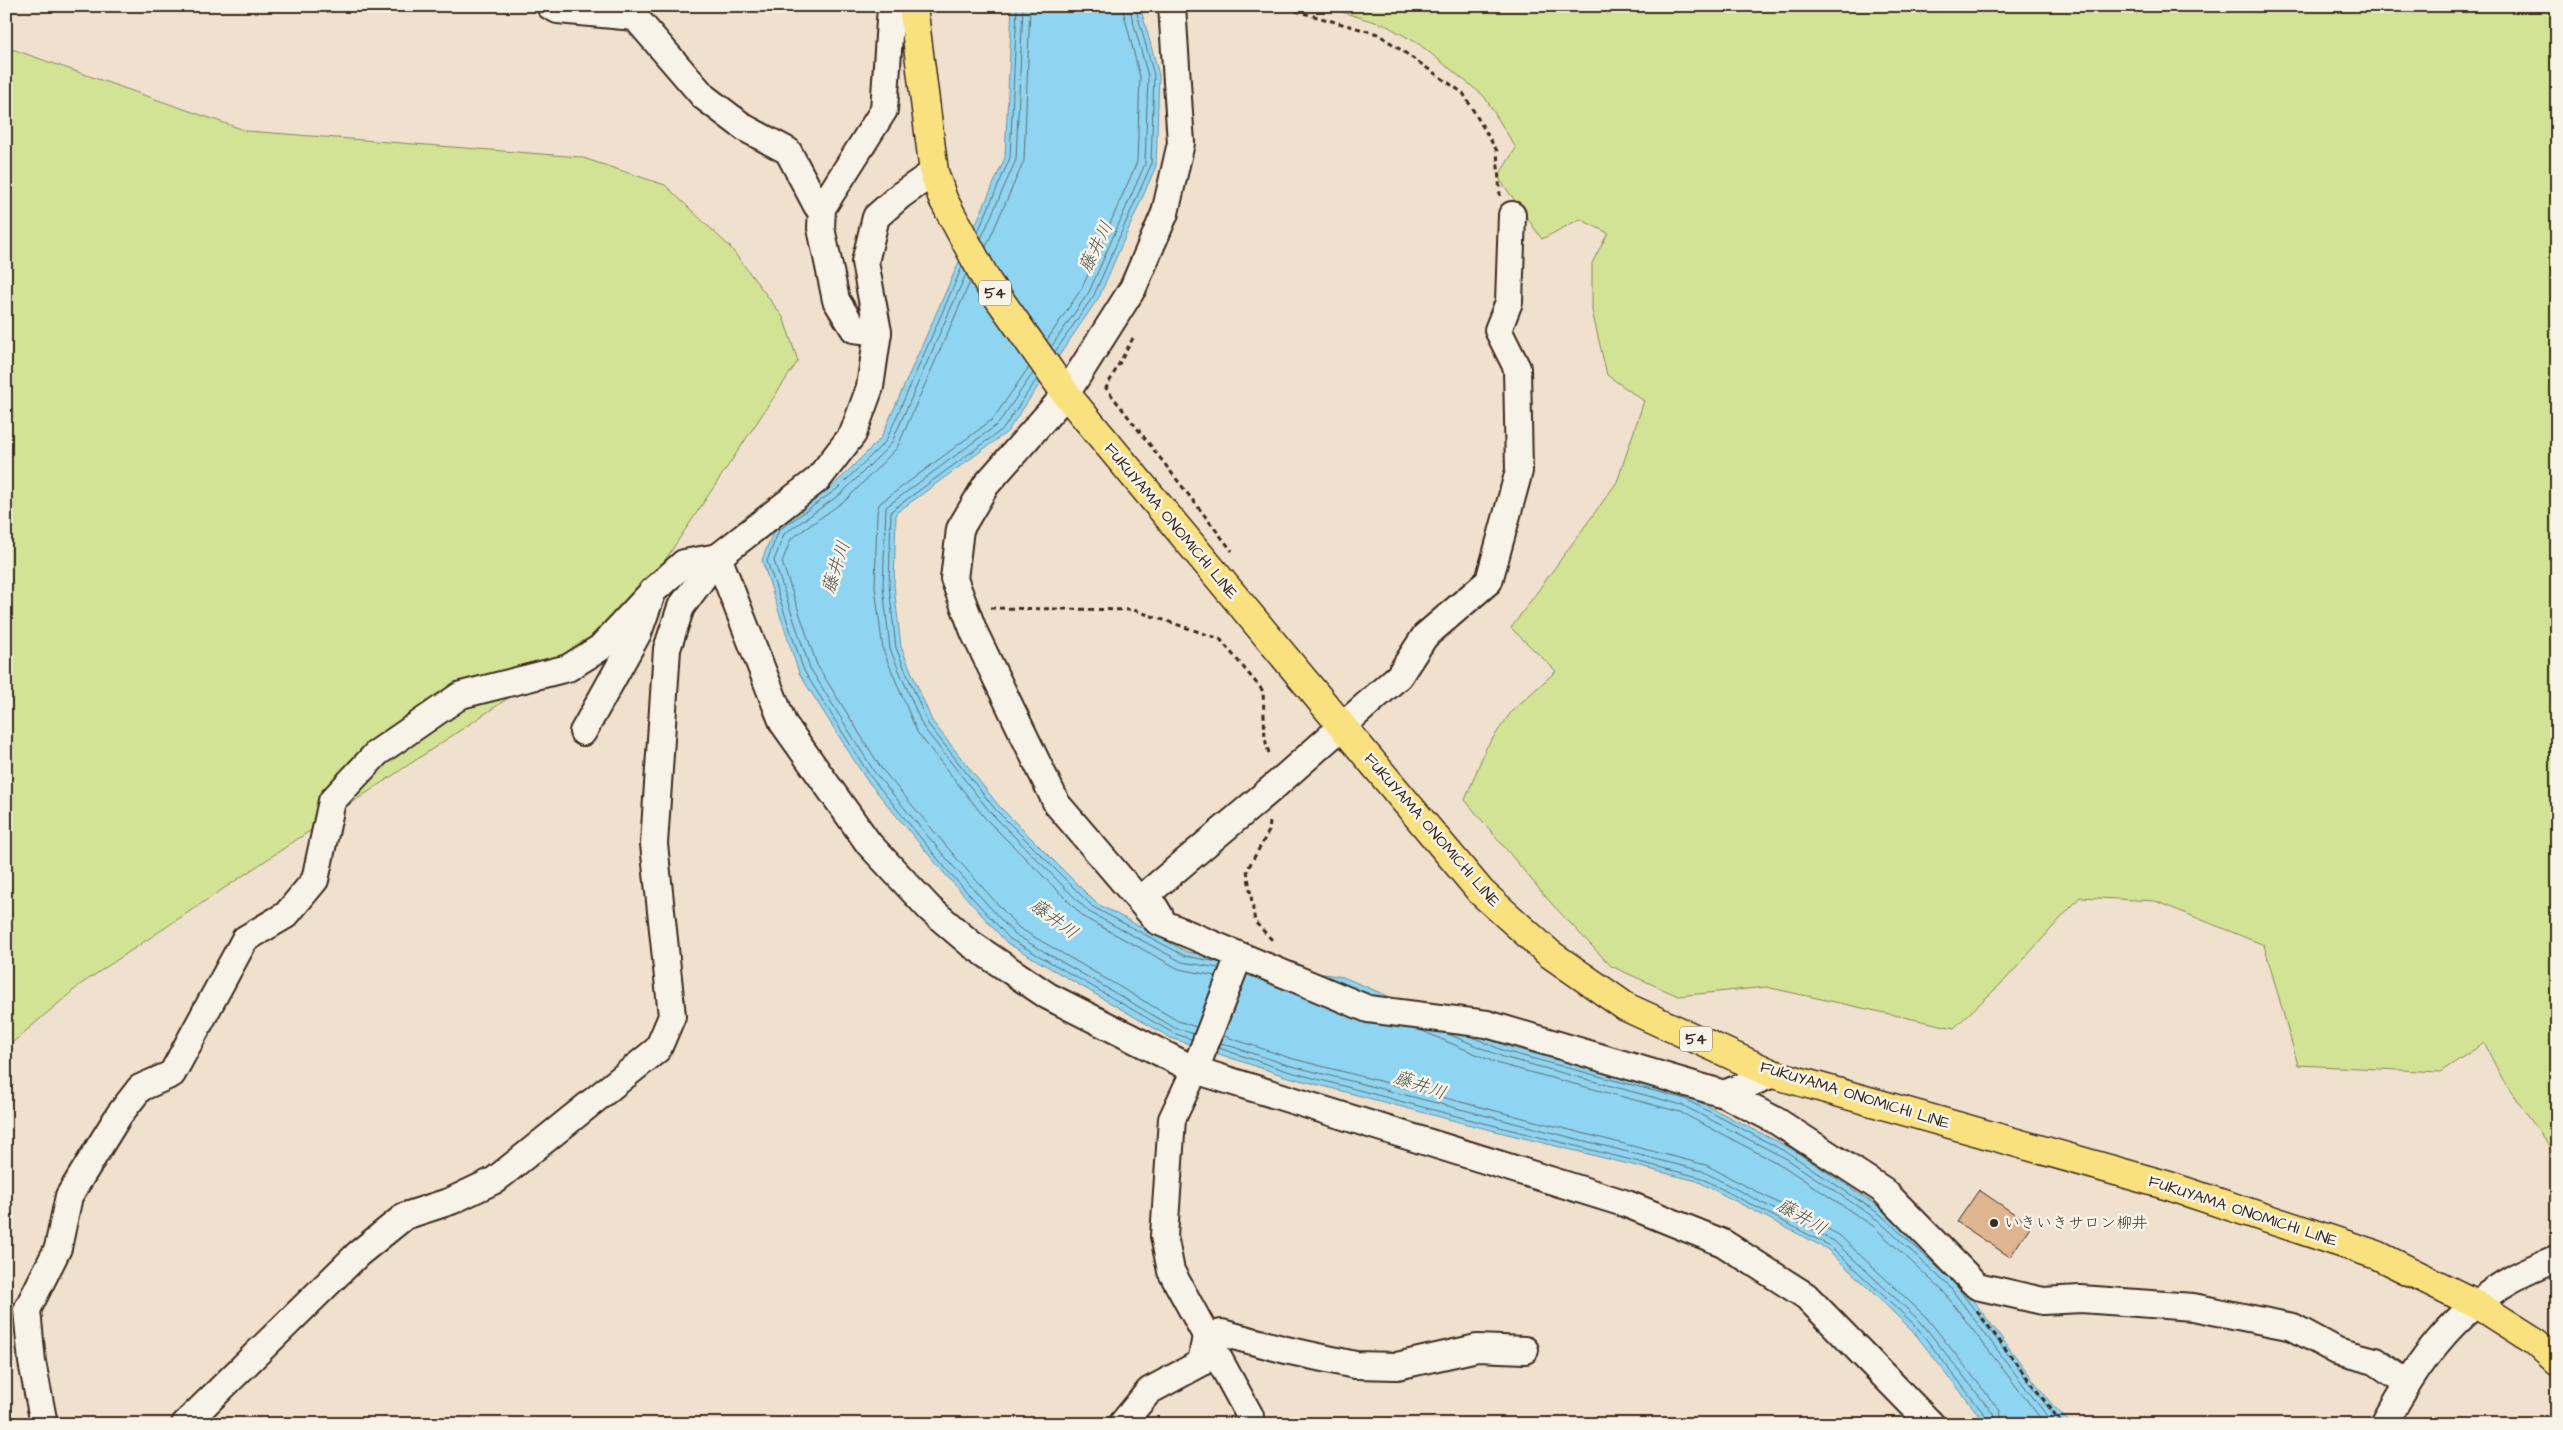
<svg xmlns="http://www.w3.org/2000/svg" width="2563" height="1430" viewBox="0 0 2563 1430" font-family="'Architects Daughter','Klee One',sans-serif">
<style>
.green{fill:#d2e396;stroke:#86865a}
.water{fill:#8fd4f1;stroke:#6d909d}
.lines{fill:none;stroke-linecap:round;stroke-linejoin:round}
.shore{stroke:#5d6e72;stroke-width:1}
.building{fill:#dfb490;stroke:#3b2a1e}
.minor-casing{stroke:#3b2a1e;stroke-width:30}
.major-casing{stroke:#3b2a1e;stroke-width:31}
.path{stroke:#3b2a1e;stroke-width:3;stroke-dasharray:5 4;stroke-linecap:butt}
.minor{stroke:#f7f3e8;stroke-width:26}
.major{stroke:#fae180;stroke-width:28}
.poi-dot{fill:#3b2a1e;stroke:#f7f3e8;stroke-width:2}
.labels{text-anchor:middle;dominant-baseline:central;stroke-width:5;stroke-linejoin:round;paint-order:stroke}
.shield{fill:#f7f3e8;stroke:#73665b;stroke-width:1}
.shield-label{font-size:15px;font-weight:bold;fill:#3b2a1e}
.street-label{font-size:16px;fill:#3b2a1e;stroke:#f7f3e8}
.poi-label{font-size:16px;fill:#3b2a1e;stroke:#f7f3e8;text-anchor:start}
.water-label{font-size:18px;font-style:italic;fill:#505453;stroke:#f7f3e8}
</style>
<rect width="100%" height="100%" fill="#f0e0ce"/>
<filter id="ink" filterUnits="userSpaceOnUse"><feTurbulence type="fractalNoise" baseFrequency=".02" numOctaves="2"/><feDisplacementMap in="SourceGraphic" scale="10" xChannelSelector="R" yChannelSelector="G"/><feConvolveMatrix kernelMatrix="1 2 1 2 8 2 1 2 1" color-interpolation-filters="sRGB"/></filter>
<g filter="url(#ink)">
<g class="green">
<path d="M1322,6h1235v1151l-53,-75 -20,-39 -44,29 -142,-7 -34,-120 -109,-44 -75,-4 -74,82 -52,49 -188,-41 -88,9 -67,-30 -60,-63 -86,-103 21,-52 26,-37 44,-40 -45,-43 106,-146 27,-81 -37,-26 -15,-64v-48l16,-30 -28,-14 -38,20 -44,-62 18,-29 -32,-52 -65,-52 -34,-19z"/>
<path d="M6,47l241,84 333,26 85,28 65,62 53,70 15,44 -173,259 -544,364 -75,64z"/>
</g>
<path class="water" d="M1012,6h128l19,69 -3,91 -57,131 -92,135 -111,81 -2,73 7,61 31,74 67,85 97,97 91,49 156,25 163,69 180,49 106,54 93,62 72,68 93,123 21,22h-85l-74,-94 -85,-81 -130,-68 -238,-59 -174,-46 -114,-38 -164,-95 -63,-70 -78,-94 -67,-106 -37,-113 13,-33 59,-42 47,-47 124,-280z"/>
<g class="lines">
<g class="shore">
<path d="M978,232l32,-74 7,-152"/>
<path d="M981,239l35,-79 7,-154"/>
<path d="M986,247l38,-86 6,-155"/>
<path d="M962,267l-76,174 -49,48 -58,41 -12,31 37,110 66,105 77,94 63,69 163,94 18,6"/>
<path d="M966,274l-75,170 -49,49 -58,41 -10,27 36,107 65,105 77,92 62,69 161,94 19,6"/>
<path d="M970,282l-73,166 -50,51 -56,40 -9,23 35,103 64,103 77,92 61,68 159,93 18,6"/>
<path d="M1047,340l35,-52 55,-126 3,-85 -18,-71"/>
<path d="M1051,347l38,-55 56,-128 3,-88 -19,-70"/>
<path d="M1055,352l39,-57 57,-130 3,-90 -19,-69"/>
<path d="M1029,367l-36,52 -114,85 -2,9 -2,74 8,63 34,82 68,86 100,100 94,51 37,7"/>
<path d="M1033,373l-35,51 -112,83 -3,79 7,63 33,78 68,86 98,99 93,50 37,6"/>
<path d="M1037,379l-34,50 -112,82 -2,75 7,62 32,76 67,85 98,98 92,49 33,6"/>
<path d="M1420,1030l79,34 181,48 103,54 90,60 70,65 102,133"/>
<path d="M1448,1034l55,23 179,48 105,54 91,61 71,66 92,122 14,16"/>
<path d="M1224,1036l66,22 416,107 133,70 88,83 73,93 3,13"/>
<path d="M1470,1036l34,15 181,48 105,55 91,61 68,63"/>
<path d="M1221,1043l67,22 414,106 132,70 87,81 73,93 2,9"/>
<path d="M1219,1048l68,23 173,46 239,60 131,69 86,80 72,93 1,5"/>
<path d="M1955,1284l91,121 18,19"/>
</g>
</g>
<path class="building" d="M1979,1190l52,35 -21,32 -53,-35z"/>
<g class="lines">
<g class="minor-casing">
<g id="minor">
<path d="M550,6l8,4 77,7 69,80 41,31 43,23 29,55 5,2"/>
<path d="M1172,6l9,137 -16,70 -32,75 -67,106 -80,91 -26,44 -6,50 20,53 83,172 100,117 211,88 119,15 237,70 51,26 108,70 94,96 66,15 38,-2 112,8 100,20 44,24 38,10 32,22"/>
<path d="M878,332l-24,-3 -18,-29 -15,-72 1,-20 62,-98 7,-104"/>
<path d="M718,557l65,166 86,121 61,65 41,35 77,52 147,74 432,134 96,39 83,53 125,128"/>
<path d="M583,732l55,-99 15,-42 31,-28 34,-6"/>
<path d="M1160,916l-13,-22 130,-110 122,-108 26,-40 64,-55 30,-110 -2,-103 -19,-38 11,-28 3,-87"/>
<path d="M1239,956l-44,114 -23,49 -8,117 7,35 79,145v8"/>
<path d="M1724,1094l49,-20"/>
<path d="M1206,1336l16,-3 64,17 69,15 42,1 80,-18 48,2"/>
<path d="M44,1424l-12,-62 -5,-52 31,-62 11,-52 50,-81 21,-27 32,-14 73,-135 41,-24 29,-35 17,-79 45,-48 84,-58 107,-27 32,-20 53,-57"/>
<path d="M185,1424l173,-170 47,-38 46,-15 44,-21 163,-131 14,-33 -18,-172 13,-195 14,-42 37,-50 100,-78 35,-45 17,-47 8,-55 -13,-70 11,-45 25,-22 33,-23"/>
<path d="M1122,1424l27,-33 52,-28 5,-27"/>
<path d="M2384,1424c33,-60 67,-110 128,-145 14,-8 30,-14 45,-21"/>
</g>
</g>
<g class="major-casing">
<path id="major" d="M913,6l21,166 9,27 45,84 78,111 276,332 139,166 69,62 76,53 147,67 396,112 208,69 99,49 60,38 21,19"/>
</g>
<g class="path">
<path d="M1278,6l100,28 85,59 34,58 3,45"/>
<path d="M1133,338l-27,50 126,163"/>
<path d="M990,608l144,2 86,29 43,52 2,48 5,18"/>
<path d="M1270,822l-1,9 -22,39 8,52 19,20"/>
<path d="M1977,1311l85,113"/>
<path d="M2536,1424l21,-4"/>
</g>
<use href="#minor" class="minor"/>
<use href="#major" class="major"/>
</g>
</g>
<circle class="poi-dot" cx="1994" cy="1223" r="5"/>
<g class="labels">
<g class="shield">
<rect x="979" y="280.5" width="32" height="25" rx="4"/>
<rect x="1680" y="1026.5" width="32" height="25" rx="4"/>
</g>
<g class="shield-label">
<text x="995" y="293">54</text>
<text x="1696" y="1039">54</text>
</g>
<g class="street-label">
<text transform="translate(1171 521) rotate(50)">FUKUYAMA ONOMICHI LINE</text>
<text transform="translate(1432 830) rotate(49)">FUKUYAMA ONOMICHI LINE</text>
<text transform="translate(1855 1095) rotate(17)">FUKUYAMA ONOMICHI LINE</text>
<text transform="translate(2243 1211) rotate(18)">FUKUYAMA ONOMICHI LINE</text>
</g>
<g class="poi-label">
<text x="2004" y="1223">いきいきサロン柳井</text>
</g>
<g class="water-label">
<text transform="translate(1096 247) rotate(-64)">藤井川</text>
<text transform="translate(836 567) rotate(-72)">藤井川</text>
<text transform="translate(1054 919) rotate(37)">藤井川</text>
<text transform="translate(1420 1085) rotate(19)">藤井川</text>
<text transform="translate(1802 1217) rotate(30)">藤井川</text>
</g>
</g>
<rect width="2563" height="1430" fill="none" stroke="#f7f3e8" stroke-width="25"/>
<rect x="12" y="12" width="2538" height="1405" fill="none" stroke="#3b2a1e" stroke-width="2" filter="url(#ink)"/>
</svg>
